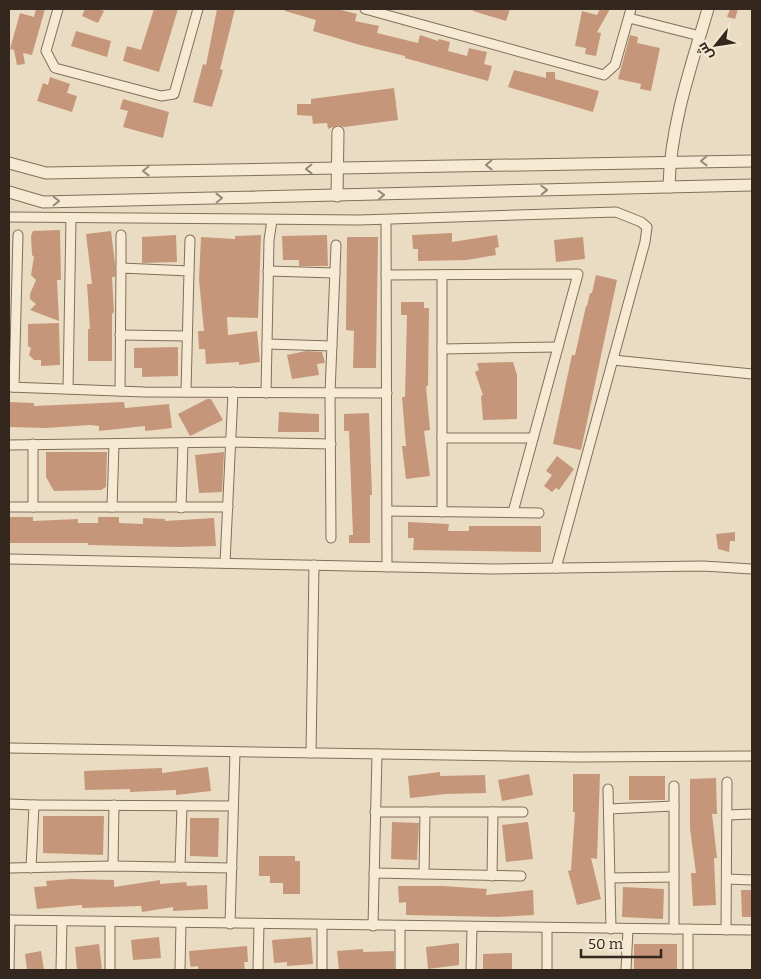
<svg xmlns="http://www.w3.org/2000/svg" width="761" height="979" viewBox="0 0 761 979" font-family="Bitter,Cairo,serif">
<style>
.building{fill:#c6967a}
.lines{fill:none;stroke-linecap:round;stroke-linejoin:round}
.minor-casing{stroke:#826e5a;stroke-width:11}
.tertiary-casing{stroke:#826e5a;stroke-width:13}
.minor{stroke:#f6ead4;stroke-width:9}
.tertiary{stroke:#f6ead4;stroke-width:11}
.oneway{stroke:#948879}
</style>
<rect width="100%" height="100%" fill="#eadcc2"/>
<g class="building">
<path d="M36,9h9l-13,46 -9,-2 2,11 -8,1 -3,-15 -4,-1 10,-36 14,4z"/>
<path d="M85,9h13l6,2 -6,12 -16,-7z"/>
<path d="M154,9h24l-19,63 -36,-11 4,-15 14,4z"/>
<path d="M217,9h18l-15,60 3,1 -11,37 -19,-5 10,-38 3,1z"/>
<path d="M285,9h52l20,5 -2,7 24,5 -2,7 41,10 2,-8 18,6 1,-2 11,3 -2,9 19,5 2,-8 18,4 -3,12 8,2 -4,15 -83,-23v-2l-45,-11 -47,-14 3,-11 -31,-9z"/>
<path d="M473,9h37l-4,12 -33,-10z"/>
<path d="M600,9h10l-13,23 4,1 -5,23 -11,-2 1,-6 -11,-2 7,-35 15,4z"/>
<path d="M730,9h8l-3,10 -8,-2z"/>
<path d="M76,31l35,10 -4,16 -36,-11z"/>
<path d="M630,35l8,2 -1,6 23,5 -9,43 -11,-2 1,-5 -23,-5z"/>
<path d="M514,70l32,8v-6h9v7l44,12 -6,21 -85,-25z"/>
<path d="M50,77l20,7 -3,9 10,3 -5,16 -35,-11 6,-18 5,2z"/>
<path d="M394,88l4,32 -54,7 -6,-2 -10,4 -1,-6 -14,1 -1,-8 -15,-1v-11h14v-5z"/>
<path d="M123,99l46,13 -6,26 -40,-11 5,-16 -8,-2z"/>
<path d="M60,230l1,50h-4l2,41 -29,-11 6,-6 -6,-5v-5l6,-14 -5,-5 3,-18 -2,-2 -1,-19 2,-5z"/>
<path d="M111,231l4,33v13h-3l2,35 -2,2v47h-24v-32h2l-3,-45h5l-6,-50z"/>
<path d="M452,233v9l45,-7 2,12 -4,1 1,7 -29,5 -49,1v-12h-5l-1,-14z"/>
<path d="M176,235l1,27 -35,1v-26z"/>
<path d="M261,235l-3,83 -31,-1 1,18 29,-4 3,31 -21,3v-3l-33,2 -1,-15h-6l-1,-18h6l-5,-51 2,-43 34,2v-3z"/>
<path d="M327,235l1,31h-29v-6h-16l-1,-24z"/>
<path d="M347,237h31l-2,131h-23l1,-37 -8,-1z"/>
<path d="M583,237l2,22 -29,3 -2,-22z"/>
<path d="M596,275l21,5 -36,170 -28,-6 19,-89h3l11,-49h1l3,-13h2z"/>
<path d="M401,302h23v6h5l-1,78h-2l4,44 -6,1 6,45 -24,3 -4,-33h4l-4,-49h3l2,-82h-6z"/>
<path d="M59,323l1,42 -19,1v-6h-7l-5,-5 2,-7 -3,-2v-22z"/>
<path d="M178,347v29l-36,1v-9h-8v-20z"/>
<path d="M306,351l16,1 3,11 -8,1 2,11 -27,4 -5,-24z"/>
<path d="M513,362l4,13v44l-34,1 -2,-24 2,-1 -8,-23 4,-2 -2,-7z"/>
<path d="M207,399h4l12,21 -33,16 -12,-22z"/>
<path d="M9,402l25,1v3l90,-4 1,6 44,-4 3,24 -27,3v-5l-46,5v-5l-9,-1 -44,3 -37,-1z"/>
<path d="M279,412l40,2v18h-41z"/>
<path d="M369,413l3,82h-2v48h-21v-8h4l-4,-104h-5v-17z"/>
<path d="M46,452h61l-1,35 -5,3 -47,1 -8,-14z"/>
<path d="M224,452l-2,40 -23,1 -4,-38z"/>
<path d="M557,456l17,13 -15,21 -3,-2 -4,4 -8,-6 8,-11 -6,-4z"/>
<path d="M9,517h24v4l45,-2v4h20v-6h21v6l24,1v-6l22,1v2l49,-3 2,28 -38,1 -90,-2v-2h-79z"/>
<path d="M408,522l41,2 -1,7h21v-5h72v26l-128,-2 1,-12h-6z"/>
<path d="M735,532v9h-5l-1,11 -11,-3 -2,-15z"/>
<path d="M208,767l3,24 -35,4v-5l-46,2v-3l-45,1 -1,-19 78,-3v5z"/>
<path d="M440,772v4l45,-1 1,18 -40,1 -36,4 -2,-22z"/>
<path d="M529,774l4,21 -31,6 -4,-21z"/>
<path d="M573,774h27l-3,85 -6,-1 10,41 -24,6 -9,-34 3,-1 4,-58h-2z"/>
<rect x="629" y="776" width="36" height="24"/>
<path d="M716,778l1,36h-5l5,44h-3l2,47 -23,1 -2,-33h5l-6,-44v-50z"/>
<path d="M43,816h61l-1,39 -60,-2z"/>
<path d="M190,818h29l-1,39 -28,-1z"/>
<path d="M392,822l27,1 -2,37 -26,-1z"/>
<path d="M528,822l5,37 -27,3 -4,-37z"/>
<path d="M259,856h36v5h5v33h-17v-11h-13v-7h-11z"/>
<path d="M71,879l43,1v7l46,-7v4l26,-2 1,4 20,-1 1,24 -35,2v-4l-31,5 -1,-6 -59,2v-3l-45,4 -3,-22 13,-1 -1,-5z"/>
<path d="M398,886h45l44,3 -1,6 47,-5 1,25 -36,2 -92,-2v-13l-7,1z"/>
<path d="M623,887l41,2 -1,30 -41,-2z"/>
<path d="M741,890h11v27h-10z"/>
<path d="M159,937l2,21 -28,2 -2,-20z"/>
<path d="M311,937l2,27 -26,2v-4l-13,1 -2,-23z"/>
<path d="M459,943v22l-31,4 -2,-22z"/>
<path d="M99,944l3,26h-25l-2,-23z"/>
<rect x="634" y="944" width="43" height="26"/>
<path d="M247,946l1,16h-4l1,8h-47v-4l-7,1 -1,-3 -1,-13z"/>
<path d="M363,949v3l31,-1v19h-55l-2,-19z"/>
<path d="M41,951l3,19h-17l-2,-16z"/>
<path d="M512,953v17h-29v-16z"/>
</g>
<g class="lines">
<g class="minor-casing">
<g id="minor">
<path d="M58,9l-12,42 9,17 106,28 13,-2 24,-85"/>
<path d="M365,9l239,66 11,-10 16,-56"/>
<path d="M629,18l71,18"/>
<path d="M9,217l350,3 257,-8 25,10 6,5 -2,15 -89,326"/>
<path d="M272,220l-3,20 -2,104 65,2"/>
<path d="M386,220l1,347"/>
<path d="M121,235v33"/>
<path d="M189,271l1,-31"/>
<path d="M268,271l67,2"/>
<path d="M386,275l192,-1 -65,238"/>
<path d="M442,275v237"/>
<path d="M120,335l67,1"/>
<path d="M442,349l116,-2"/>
<path d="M613,360l139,14"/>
<path d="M9,387l135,5 243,1"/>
<path d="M14,387l4,-152"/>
<path d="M68,389l3,-171"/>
<path d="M120,391l1,-123 68,3 -3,121"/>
<path d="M266,393l1,-49"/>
<path d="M442,438h91"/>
<path d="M33,444v63"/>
<path d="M9,445l222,-3 100,2"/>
<path d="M9,507h219"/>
<path d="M112,507l2,-63"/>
<path d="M181,508l2,-65"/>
<path d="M387,511l152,2"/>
<path d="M331,538l-1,-145 6,-148"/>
<path d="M9,559l484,10 210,-3 49,3"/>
<path d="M225,563l8,-171"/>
<path d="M9,748l568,9 175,-1"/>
<path d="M311,753l3,-188"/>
<path d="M608,789l3,140"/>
<path d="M9,804l25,1 -3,63"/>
<path d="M34,805l199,1"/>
<path d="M609,809l65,-3"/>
<path d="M375,812h148"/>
<path d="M727,815l25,-1"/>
<path d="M113,866l1,-61"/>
<path d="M180,867l2,-61"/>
<path d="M9,868l104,-2 119,2"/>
<path d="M374,873l147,3"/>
<path d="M424,874l1,-62"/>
<path d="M492,876l1,-64"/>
<path d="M610,878l64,-1"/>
<path d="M727,879l25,1"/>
<path d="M9,920l743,10"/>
<path d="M230,924l5,-172"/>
<path d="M373,926l4,-172"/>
<path d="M400,926v44"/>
<path d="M674,929v-143"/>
<path d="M688,929v41"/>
<path d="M726,930l1,-148"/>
<path d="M9,970l1,-50"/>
<path d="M61,970l1,-49"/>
<path d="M110,970v-48"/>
<path d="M180,970l1,-47"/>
<path d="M258,970l1,-46"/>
<path d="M322,970v-45"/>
<path d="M471,970l1,-42"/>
<path d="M547,970v-41"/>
<path d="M626,970l2,-41"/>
</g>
</g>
<g class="tertiary-casing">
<g id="tertiary">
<path d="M9,163l37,10 706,-12"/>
<path d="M669,187c1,-60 22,-121 39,-178"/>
<path d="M9,192l34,10 709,-17"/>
<path d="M337,196l1,-64"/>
</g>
</g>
<use href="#minor" class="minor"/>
<use href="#tertiary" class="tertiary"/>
</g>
<defs><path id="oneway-chevron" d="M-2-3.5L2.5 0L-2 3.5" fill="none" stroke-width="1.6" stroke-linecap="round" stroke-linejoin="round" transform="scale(1.25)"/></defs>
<g class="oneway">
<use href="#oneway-chevron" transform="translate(704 161) rotate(179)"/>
<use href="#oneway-chevron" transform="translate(489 165) rotate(179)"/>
<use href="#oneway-chevron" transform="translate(309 169) rotate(179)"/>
<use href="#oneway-chevron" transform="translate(146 171) rotate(179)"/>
<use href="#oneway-chevron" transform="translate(544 190) rotate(-2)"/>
<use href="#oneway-chevron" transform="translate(381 195) rotate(-2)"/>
<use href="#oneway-chevron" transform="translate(219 198) rotate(-1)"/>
<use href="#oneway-chevron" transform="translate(56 201) rotate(-1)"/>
</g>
<rect width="761" height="979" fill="none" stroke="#33271e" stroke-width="20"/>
<g transform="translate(716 45) rotate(240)" stroke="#f2e7d1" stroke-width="4" paint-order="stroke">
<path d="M0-4L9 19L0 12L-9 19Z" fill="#33271e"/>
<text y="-8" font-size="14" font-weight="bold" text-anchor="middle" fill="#33271e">ش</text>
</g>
<path d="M581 949v8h80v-8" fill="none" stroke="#33271e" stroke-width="2.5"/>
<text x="588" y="949" font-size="15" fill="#33271e" stroke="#f2e7d1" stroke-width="4" paint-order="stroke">50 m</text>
</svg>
